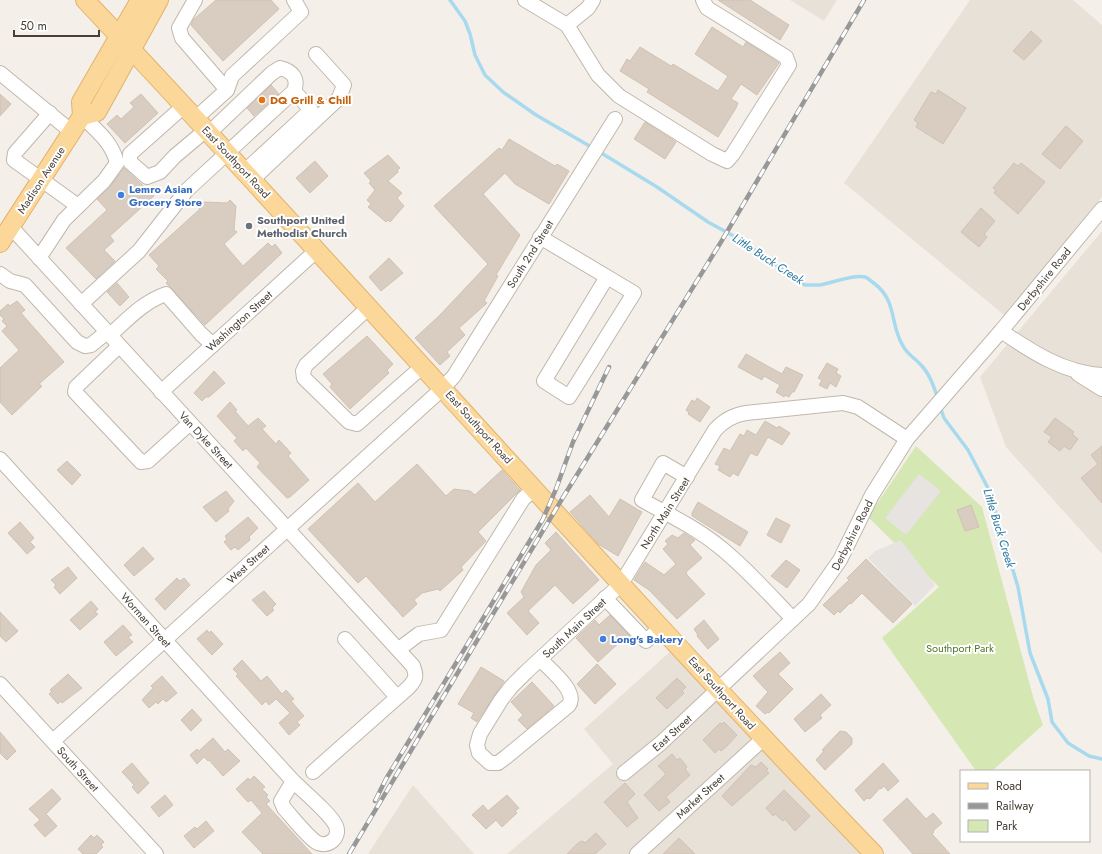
<svg xmlns="http://www.w3.org/2000/svg" width="1102" height="854" viewBox="0 0 1102 854" font-family="Jost,sans-serif">
<style>
.residential{fill:#e8e1d7}
.green{fill:#d5e7b3}
.parking{fill:#e6e3e1}
.lines{fill:none;stroke-linecap:round;stroke-linejoin:round}
.stream{stroke:#a7d9ef;stroke-width:3.5}
.building{fill:#d9cdc2;stroke:#d0c2b2}
.minor-casing{stroke:#c0b7ac;stroke-width:16}
.major-casing{stroke:#e2b26a;stroke-width:20}
.minor{stroke:#fff;stroke-width:14}
.major{stroke:#fcd79a;stroke-width:18}
.rail-casing{stroke:#989898;stroke-width:4.5}
.rail{stroke:#fff;stroke-width:3;stroke-dasharray:9;stroke-linecap:butt}
.food-dot{fill:#e8710a;stroke:#fff;stroke-width:1.5}
.shop-dot{fill:#3f7fe0;stroke:#fff;stroke-width:1.5}
.worship-dot{fill:#6b7280;stroke:#fff;stroke-width:1.5}
.labels{text-anchor:middle;dominant-baseline:central;stroke-width:4;stroke-linejoin:round;paint-order:stroke}
.food-label{font-size:11px;font-weight:bold;fill:#c56008;stroke:#fff;text-anchor:start}
.street-label{font-size:11px;fill:#484037;stroke:#fff}
.shop-label{font-size:11px;font-weight:bold;fill:#366cbe;stroke:#fff;text-anchor:start}
.worship-label{font-size:11px;font-weight:bold;fill:#5b616d;stroke:#fff;text-anchor:start}
.park-label{font-size:11px;fill:#50792b;stroke:#fff}
.water-label{font-size:12px;font-style:italic;fill:#2f7ca2;stroke:#fff}
</style>
<rect width="100%" height="100%" fill="#f4f0e9"/>
<g class="residential">
<path d="M790,0h47l-13,21z"/>
<path d="M970,0h103l29,25v172l-98,118 -160,-132z"/>
<path d="M1102,231v323l-96,-107 -26,-70z"/>
<path d="M673,649l196,205h-362l106,-90 -29,-35z"/>
<path d="M413,785l61,69h-106z"/>
</g>
<path class="green" d="M916,446l66,61 52,193 9,25 -51,46h-16l-94,-133 57,-51 -71,-70z"/>
<g class="parking">
<path d="M919,474l22,17 -35,44 -21,-17z"/>
<path d="M901,540l34,45 -20,21 -47,-48 7,-7z"/>
</g>
<g class="lines">
<g class="stream">
<path d="M450,0l15,21 5,13 5,21 10,20 18,17 33,23 57,33"/>
<path d="M598,151l59,36 51,35 31,17 66,46c5,0 10,0 15,0 12,-2 34,-11 45,-8 3,1 7,5 10,7 22,17 15,41 28,62 4,8 13,13 19,20 8,9 12,21 16,33"/>
<path d="M940,407l4,11 24,32 21,40 29,97 12,66 18,46 4,23 16,21 21,13 13,3"/>
</g>
</g>
<g class="building">
<path d="M216,0h55l8,9 -56,52 -32,-36 3,-6z"/>
<path d="M718,0h32l39,25 -9,15z"/>
<path d="M712,27l31,20 3,-5 33,21 -22,32 -16,-11 -10,15 7,4 -2,5 -18,29 -71,-45 2,-3 -29,-18 7,-12 3,2 10,-14 31,19 2,-2 45,27 10,-15 -33,-22z"/>
<path d="M1031,31l11,10 -18,19 -11,-9z"/>
<path d="M271,85l8,9 -25,22 -7,-8z"/>
<path d="M938,90l28,18 -23,36 -27,-17 2,-4 -4,-3 17,-28 5,2z"/>
<path d="M0,94l11,10 -11,12z"/>
<path d="M141,94l17,19 -33,30 -18,-19 10,-9 4,4 13,-12 -4,-4z"/>
<path d="M645,122l31,20 -11,17 -31,-20z"/>
<path d="M1066,126l17,15 -23,28 -18,-15z"/>
<path d="M509,139l46,27 2,-2 12,7 -20,33 -34,-20 -10,-11 -22,21 37,41 -24,40 2,1 -14,25 3,2 -28,25 6,7 -18,17 3,4 -10,9 -25,-27 24,-22 49,-52 -54,-58 65,-58 3,2z"/>
<path d="M388,155l12,13 -3,2 1,2 -10,9 14,12 -5,5 7,8 -14,16 -2,-2 -2,2 -18,-15 3,-3 -4,-4 8,-10 -6,-7 2,-2 -7,-8z"/>
<path d="M315,161l13,15 -18,17 -14,-15z"/>
<path d="M1014,163l4,3 3,-3 24,19 -27,32 -24,-21 2,-3 -3,-2z"/>
<path d="M124,168l30,28 -44,40 4,5 -10,9 11,11 -19,18 -30,-31 41,-38 -10,-11 13,-12z"/>
<path d="M230,200l6,6 -2,24 3,2 -13,12 19,22 25,-23 4,4 3,-3 7,9 -77,72 -39,-42 2,-2 -12,-12 3,-3 -10,-11 51,-46 -2,-2 6,-5 23,1z"/>
<path d="M981,208l14,13 -11,13 3,3 -8,10 -18,-15z"/>
<path d="M389,258l14,15 -22,18 -12,-14z"/>
<path d="M117,283l12,14 -9,9 -13,-14z"/>
<path d="M17,301l8,9 -4,3 43,49 -25,22 3,2 -30,29 -12,-13v-34l19,-18 -17,-19 5,-5 -5,-5 2,-2 -4,-4v-4l8,-7 2,2z"/>
<path d="M367,336l26,28 -6,6 2,3 -39,36 -20,-22 2,-3 -9,-10z"/>
<path d="M746,354l36,20 4,-7 17,8 -9,17h-2l-3,5 -4,-2 -1,2 -8,-5 4,-7 -16,-9 -2,4 -24,-13z"/>
<path d="M827,363l11,6 -2,4 5,3 -5,11 -6,-4 -3,6 -8,-4 3,-5 -4,-2z"/>
<path d="M214,371l11,12 -16,14h-3l-4,4 -8,-8z"/>
<path d="M697,398l13,9 -10,15 -12,-8 1,-1 -3,-3 6,-10 3,2z"/>
<path d="M230,402l7,8 -2,1 13,15 10,-8 8,8 -4,3 14,15 3,-4 12,13 -3,3 21,24 -19,17 -3,1 -30,-31 3,-4 -14,-15 -3,3 -9,-10 3,-3 -20,-22z"/>
<path d="M1055,418l19,14 -2,2 6,5 -8,11 -6,-4 -4,5 -12,-9 4,-5 -8,-5z"/>
<path d="M765,421l12,7 2,-2 11,7 -8,12 -14,-8 -11,19 -6,-3 -1,1 -12,22 -5,-3 -3,4 -12,-7 2,-4 -5,-2 9,-16 6,3 10,-17 4,2 3,-6 9,5z"/>
<path d="M1102,446v57l-21,-25 17,-14 -7,-9z"/>
<path d="M67,461l14,14 -9,10 -15,-15z"/>
<path d="M417,464l29,32 8,-7 16,2 5,4 27,-25 18,20 -42,42 8,9 -25,26 2,3 -23,21 -2,-2 -16,4 -8,7 3,4 -14,13 -37,-41 -8,7 -50,-54 50,-46 17,19z"/>
<path d="M226,491l8,10 -6,8 1,2 -13,11 -13,-15z"/>
<path d="M590,495l19,22 11,-18 22,13 -24,44 -20,-12 -28,-32z"/>
<path d="M698,502l50,30 -8,14 -48,-30v-3z"/>
<path d="M971,505l8,22 -14,4 -8,-21z"/>
<path d="M248,517l10,11 -9,9 1,3 -12,10 -3,-3 -4,3 -7,-8 3,-3 -2,-3z"/>
<path d="M776,518l14,7 -9,18 -14,-8z"/>
<path d="M20,522l14,16 -4,4 5,5 -8,7 -19,-21z"/>
<path d="M556,532l43,48 -26,24 -18,-19 -27,26 11,12 -12,12 -20,-22 17,-16 -3,-5 15,-27 15,-15 -6,-7z"/>
<path d="M684,533l11,7 -5,5 12,13 -16,14 1,3 18,19 -28,25 -28,-29 -15,-10 11,-18 19,13 12,-11 -13,-15 5,-5 -3,-3 7,-6 6,3z"/>
<path d="M143,547l11,12 -20,17 -10,-11z"/>
<path d="M866,559l46,45 -19,19 -31,-30 -11,11 -1,-1 -10,10 -2,-2 -4,4 -11,-10 26,-25 -2,-2z"/>
<path d="M786,560l14,10 -13,18 -16,-12z"/>
<path d="M68,567l9,11 -17,16 -6,-7 2,-2 -5,-5z"/>
<path d="M177,578l3,3 4,-3 6,7 -25,25 -10,-11z"/>
<path d="M264,591l12,13 -4,4 2,2 -7,6 -15,-16z"/>
<path d="M91,601l7,8 -3,3 3,2 -18,16 -10,-10z"/>
<path d="M0,612l18,19 -12,11 -6,-6z"/>
<path d="M610,615l21,22 -7,6 -2,-3 -24,22 -22,-24 19,-18 4,5z"/>
<path d="M704,620l15,19 -11,10 -11,-13 1,-1 -4,-6z"/>
<path d="M123,625l9,10 -4,2 5,5 -17,14 -12,-14z"/>
<path d="M207,630l2,3 2,-2 12,13 -11,11 -15,-16z"/>
<path d="M780,652l10,11 -12,11 15,15 -24,24 -1,-1 -3,2 -9,-8 12,-14 -15,-16z"/>
<path d="M242,660l19,21 6,-5 15,18 4,-4 8,9 -3,2 13,15 -7,6 3,3 -11,10 -10,-12 11,-10 -14,-14 -7,6 -3,-4 -4,4 -26,-29 2,-2 -5,-5z"/>
<path d="M597,664l19,20 -21,20 -18,-20z"/>
<path d="M481,667l23,14 -27,41 -6,-4 3,-5 -16,-9z"/>
<path d="M68,674l14,14 -20,15 -2,-2 -2,3 -9,-10 3,-3 -2,-1z"/>
<path d="M162,676l15,17 -11,9 -3,-3 -5,5 -2,-2 -7,6 -7,-8 11,-12 -2,-2z"/>
<path d="M677,678l9,9 -4,4 2,2 -17,16 -11,-11z"/>
<path d="M532,682l22,24 -27,23 -9,-9 5,-5 -12,-13z"/>
<path d="M821,694l10,11 -11,10 2,3 -17,14 -11,-13z"/>
<path d="M192,709l10,11 -11,11 -10,-11z"/>
<path d="M724,722l13,13 -10,11 -6,5 -2,-2 -4,4 -12,-13 17,-17 2,1z"/>
<path d="M840,731l6,1 6,6v6l-27,26 -9,-10 8,-9 -2,-1z"/>
<path d="M0,732l16,19 -9,9 -7,-7z"/>
<path d="M213,738l12,14 3,-3 12,12 -17,15 -14,-16 -1,1 -4,-4 -7,7 -7,-9 7,-6 2,2z"/>
<path d="M672,754l5,6 3,-2 7,9 -2,2 5,6 -24,22 4,5 -11,9 -15,-16 22,-21 -8,-8z"/>
<path d="M761,762l7,7 -2,2 3,2 -37,33 -10,-10 29,-31 5,2z"/>
<path d="M132,763l17,20 -11,11 -6,-7 2,-2 -12,-13z"/>
<path d="M883,763l16,18 -11,10 -4,-5 -3,3 -1,-1 -10,11 -3,-1 -3,3 -9,-11z"/>
<path d="M254,776l11,11 -3,2 6,6 -2,2 4,4 -4,3 46,50h-49l-21,-22 20,-19 -11,-13 -3,2 -12,-13 12,-11 2,2z"/>
<path d="M625,783l10,11 -8,8 11,16 -11,9 -23,-25z"/>
<path d="M52,789l9,10 -15,15 11,12 -12,11 -11,-12 6,-5 -11,-11z"/>
<path d="M784,790l26,26 -15,15 -10,-12 -2,2 -8,-7 -2,2 -7,-8z"/>
<path d="M165,795l8,10 -14,12 -8,-10z"/>
<path d="M507,795l12,13 -4,3 2,2 -15,14 -6,-7 -10,9 -14,-14 11,-10 5,6z"/>
<path d="M907,798l19,21 7,-6 9,10 -9,8 1,1 -2,2 18,20h-37l-30,-34z"/>
<path d="M206,821l8,10 -20,17 -10,-12 11,-9 2,2z"/>
<path d="M596,833l10,11 -11,10h-28l11,-11 4,-2 3,2z"/>
<path d="M91,835l3,3 3,-3 7,7 -3,3 2,2 -7,7h-13l-5,-5z"/>
<path d="M679,838l16,16h-32z"/>
</g>
<g class="lines">
<g class="minor-casing">
<g id="minor">
<path d="M195,0l-16,28 3,10 45,52"/>
<path d="M525,0l42,25 31,50 21,21 93,58 15,7 6,-7 56,-89 -3,-8 -79,-49 -4,-8"/>
<path d="M567,25l21,-17 5,-8"/>
<path d="M0,73l72,59"/>
<path d="M184,106l-54,48v8l17,15 13,-5 15,-16 31,-26"/>
<path d="M50,113l-35,40 -1,7 64,46"/>
<path d="M195,119l32,-29 5,-14 69,-64 -7,-12"/>
<path d="M244,172l67,-62 -17,-19"/>
<path d="M252,180l87,-82 5,-13 -28,-31"/>
<path d="M11,227l402,439c4,10 3,13 -4,21l-96,85"/>
<path d="M540,237l94,56 -65,104 -25,-16 63,-104"/>
<path d="M39,258l25,-38 40,-39 13,-18c-5,-21 -20,-32 -35,-47"/>
<path d="M0,274l10,7 15,4 52,57 8,4 6,-1 16,-13"/>
<path d="M81,304l58,-53 47,-60 108,-100c5,-13 -2,-20 -14,-23l-8,5 -63,60"/>
<path d="M369,307l-63,58 -3,6 1,7 45,44 8,2 66,-58"/>
<path d="M1001,331c31,21 63,42 101,44"/>
<path d="M110,335c17,-15 33,-33 56,-41l35,40 12,11"/>
<path d="M119,346l-43,41 -1,5 66,70 7,-1 42,-38"/>
<path d="M1078,374l24,15"/>
<path d="M161,392l156,-142"/>
<path d="M0,459l293,322c10,10 38,33 43,45 5,12 -9,23 -20,16 -10,-7 -23,-24 -32,-34l-3,-7 12,-20"/>
<path d="M687,477l-24,-14 -21,37c27,15 55,28 79,48 26,21 49,47 72,71"/>
<path d="M605,598l41,43 15,-14"/>
<path d="M345,639l52,58"/>
<path d="M399,649l20,-15 22,-4 82,-131 12,-11"/>
<path d="M540,659c9,10 38,32 29,46l-63,52 -8,6h-8l-11,-10 -2,-8 3,-11 21,-34 10,-13 15,-15 95,-88 94,-154c9,-10 18,-15 31,-17l97,-10 15,4 49,32"/>
<path d="M0,684l156,170"/>
<path d="M53,741l390,-353 11,-12 161,-257"/>
<path d="M624,773l37,-30 148,-139 31,-44 32,-65 35,-56 94,-108 101,-122"/>
<path d="M637,854l126,-115"/>
</g>
</g>
<g class="major-casing">
<g id="major">
<path d="M85,0c266,282 520,575 789,854"/>
<path d="M82,116l15,-4 62,-112"/>
<path d="M0,243l82,-127 -1,-14 59,-102"/>
</g>
</g>
<use href="#minor" class="minor"/>
<use href="#major" class="major"/>
<g class="rail-casing">
<g id="rail">
<path d="M375,801l11,-22 157,-260 13,-30 17,-47 36,-75"/>
<path d="M349,854l213,-355 159,-257 143,-242"/>
</g>
</g>
<use href="#rail" class="rail"/>
</g>
<circle class="food-dot" cx="262" cy="100" r="4"/>
<g class="shop-dot">
<circle cx="121" cy="195" r="4"/>
<circle cx="603" cy="639" r="4"/>
</g>
<circle class="worship-dot" cx="249" cy="226" r="4"/>
<g class="labels">
<g class="food-label">
<text x="270" y="100">DQ Grill &amp; Chill</text>
</g>
<g class="street-label">
<text transform="translate(236 162) rotate(47)">East Southport Road</text>
<text transform="translate(41 180) rotate(-57)">Madison Avenue</text>
<text transform="translate(530 254) rotate(-58)">South 2nd Street</text>
<text transform="translate(1044 279) rotate(-51)">Derbyshire Road</text>
<text transform="translate(239 321) rotate(-42)">Washington Street</text>
<text transform="translate(479 427) rotate(48)">East Southport Road</text>
<text transform="translate(206 440) rotate(47)">Van Dyke Street</text>
<text transform="translate(665 513) rotate(-58)">North Main Street</text>
<text transform="translate(852 535) rotate(-63)">Derbyshire Road</text>
<text transform="translate(248 564) rotate(-42)">West Street</text>
<text transform="translate(146 620) rotate(48)">Worman Street</text>
<text transform="translate(574 628) rotate(-43)">South Main Street</text>
<text transform="translate(722 693) rotate(48)">East Southport Road</text>
<text transform="translate(672 733) rotate(-42)">East Street</text>
<text transform="translate(78 769) rotate(48)">South Street</text>
<text transform="translate(700 796) rotate(-42)">Market Street</text>
</g>
<g class="shop-label">
<text x="129" y="189">Lemro Asian<tspan x="129" dy="13">Grocery Store</tspan></text>
<text x="611" y="639">Long's Bakery</text>
</g>
<g class="worship-label">
<text x="257" y="220">Southport United<tspan x="257" dy="13">Methodist Church</tspan></text>
</g>
<g class="park-label">
<text x="960" y="648">Southport Park</text>
</g>
<g class="water-label">
<text transform="translate(768 259) rotate(33)">Little Buck Creek</text>
<text transform="translate(999 528) rotate(73)">Little Buck Creek</text>
</g>
</g>
<rect x="960" y="770" width="130" height="72" fill="#ffffff" stroke="#b6b3af"/>
<rect x="968" y="783" width="20" height="6" fill="#fcd79a" stroke="#b6b3af"/>
<text x="996" y="790" font-size="12" fill="#484037">Road</text>
<rect x="968" y="803" width="20" height="6" fill="#989898" stroke="#b6b3af"/>
<text x="996" y="810" font-size="12" fill="#484037">Railway</text>
<rect x="968" y="820" width="20" height="12" fill="#d5e7b3" stroke="#b6b3af"/>
<text x="996" y="830" font-size="12" fill="#484037">Park</text>
<path d="M14 30v6h85v-6" fill="none" stroke="#484037" stroke-width="2"/>
<text x="20" y="30" font-size="12" fill="#484037" stroke="#ffffff" stroke-width="3" paint-order="stroke">50 m</text>
</svg>
